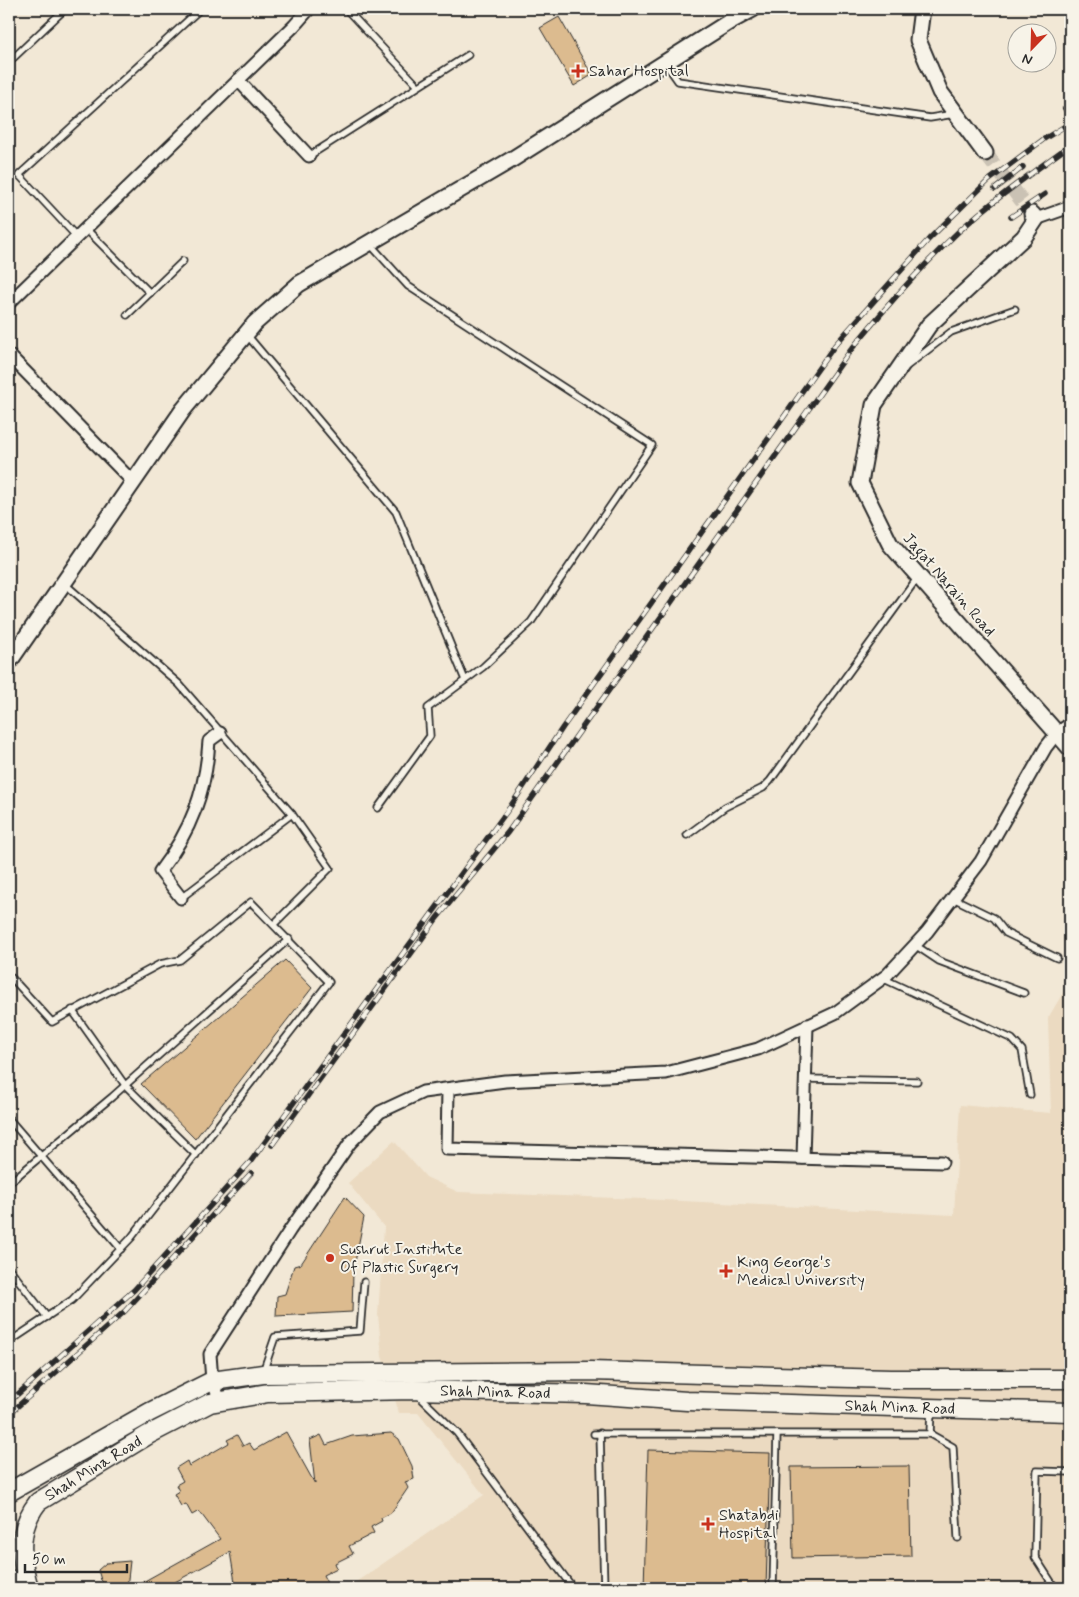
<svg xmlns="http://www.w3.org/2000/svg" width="1079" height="1597" viewBox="0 0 1079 1597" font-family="Mynerve,sans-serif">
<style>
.built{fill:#ebdac1}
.building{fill:#dcbb8f;stroke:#2b2b2b}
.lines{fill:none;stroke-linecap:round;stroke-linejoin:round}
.secondary-tunnel{stroke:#cac2b4;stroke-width:15;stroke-dasharray:15 8;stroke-linecap:butt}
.lane-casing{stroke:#2b2b2b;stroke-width:9}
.street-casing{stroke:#2b2b2b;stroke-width:15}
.secondary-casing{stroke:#2b2b2b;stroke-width:19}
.primary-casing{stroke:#2b2b2b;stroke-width:21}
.path{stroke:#2b2b2b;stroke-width:2.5;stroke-dasharray:4 4;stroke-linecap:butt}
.lane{stroke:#f7f3e8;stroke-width:5.5}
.street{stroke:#f7f3e8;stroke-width:11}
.secondary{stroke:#f7f3e8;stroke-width:15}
.primary{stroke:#f7f3e8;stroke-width:18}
.rail-casing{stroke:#2b2b2b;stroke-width:5.5}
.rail{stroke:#f7f3e8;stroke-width:4;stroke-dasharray:11;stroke-linecap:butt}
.poi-dot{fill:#c8321e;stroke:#f7f3e8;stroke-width:2}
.labels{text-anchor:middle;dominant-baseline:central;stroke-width:4;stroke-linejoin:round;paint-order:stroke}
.poi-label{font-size:16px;fill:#2b2b2b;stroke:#f7f3e8;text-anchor:start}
.street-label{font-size:16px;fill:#2b2b2b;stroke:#f7f3e8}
</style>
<rect width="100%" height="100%" fill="#f2e8d6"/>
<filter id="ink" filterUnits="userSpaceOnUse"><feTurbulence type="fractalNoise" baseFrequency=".02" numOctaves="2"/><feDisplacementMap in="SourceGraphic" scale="10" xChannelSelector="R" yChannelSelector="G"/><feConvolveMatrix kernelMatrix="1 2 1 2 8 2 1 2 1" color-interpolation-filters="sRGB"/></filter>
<g filter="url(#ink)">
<path class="built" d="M1070,981v607h-723l137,-93 -66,-82h-19l-17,-57 -4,-41 6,-88 -36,-44 46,-42 32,36 32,15 185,7 311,16 6,-110 91,8 -3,-95z"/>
<g class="building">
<path d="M559,17l33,58 -18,11 -34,-58z"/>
<path d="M285,960l27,28 -117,151 -54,-55z"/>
<path d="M345,1197l19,20 -11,55 -1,40 -76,4 1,-20 8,-2 9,-28 7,-2z"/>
<path d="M286,1432l29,52 -5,-44 11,-5 5,10 26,-9 39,-3 8,6 13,27 2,13 -9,3 3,6 -17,25 -10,5 1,3 -11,6 3,6 -25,13 4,8 -18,9 2,5 -14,7 4,8 -11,5h-80l-6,-36 -66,36h-32l88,-49 -21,-28 -7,4 -6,-11 -5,2 -7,-12 5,-3 -3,-6 7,-4 -7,-13 11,-7 2,5 40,-23 -2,-3 10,-5 6,11 6,-3 5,7z"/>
<path d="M648,1450l122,3 -4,135h-122z"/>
<path d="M909,1466l2,90 -118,2 -2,-91z"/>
<path d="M130,1561l-3,27h-18l-8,-8 -3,-10 8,-7z"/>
</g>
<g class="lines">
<path class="secondary-tunnel" d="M985,153l47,61"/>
<g class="lane-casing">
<g id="lane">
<path d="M346,9l72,77"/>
<path d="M9,62l56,-53"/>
<path d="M666,64l12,17 252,37 24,-4"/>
<path d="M309,156l159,-101"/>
<path d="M86,229l64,64"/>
<path d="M77,237l-58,-62 178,-163"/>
<path d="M369,243l39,43 244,159 -121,177 -48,45 -55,41 2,28 -52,72"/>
<path d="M127,315l56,-54"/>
<path d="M247,335l149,177 69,168"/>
<path d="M907,366l44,-34 64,-23"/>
<path d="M65,584l114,100 113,130"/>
<path d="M687,835l38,-28 38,-19 7,-7 148,-204"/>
<path d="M181,898l111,-84 38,54 -56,56"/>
<path d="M953,898l41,20 12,15 51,25"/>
<path d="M915,945l24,16 85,32"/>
<path d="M9,975l43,47 108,-58 20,-4 71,-58 78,80 -198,256 -59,62 -63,42"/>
<path d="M882,978l130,61 10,11 8,45"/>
<path d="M72,1010l53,75 71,70"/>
<path d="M806,1079l111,2"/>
<path d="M9,1119l112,130"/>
<path d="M9,1183l103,-86 177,-158"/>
<path d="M9,1268l38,49"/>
<path d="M263,1372l12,-35 85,-6 4,-49"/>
<path d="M418,1395l39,38 116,155"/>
<path d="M600,1433l4,155"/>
<path d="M594,1434h336l23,13 5,91"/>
<path d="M930,1434l1,-25"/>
<path d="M773,1588l4,-154"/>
<path d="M1055,1588l-20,-31 2,-86 33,1"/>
</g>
</g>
<g class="street-casing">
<g id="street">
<path d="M238,80l71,76"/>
<path d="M1036,219l34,-12"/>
<path d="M9,303l285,-277 15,-17"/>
<path d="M9,355l125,128"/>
<path d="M181,898l-21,-27c31,-40 46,-80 49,-130l11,-8"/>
<path d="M448,1089l-1,60 495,13"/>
<path d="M803,1158l4,-133"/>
<path d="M220,1400l-8,-19 -2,-27 80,-124 60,-87 30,-31 43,-20 82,-11 161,-8 92,-24 77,-36 52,-38 40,-43 54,-71 65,-114 11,-14 13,-9"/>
</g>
</g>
<g class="secondary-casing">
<g id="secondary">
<path d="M922,9l-4,31 22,52 45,61"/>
<path d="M1032,214l4,5 -12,18 -95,88 -55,80 -14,78 30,61 180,204"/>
<path d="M9,662l174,-252 72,-87 44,-39 212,-124 218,-138 24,-13"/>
</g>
</g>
<g class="primary-casing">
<g id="primary">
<path d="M9,1492l141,-80 62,-31 51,-7 327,-3 301,8h179"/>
<path d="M9,1579l7,9"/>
<path id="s1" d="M29,1588c-9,-30 -12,-59 9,-86l110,-67 62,-32 58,-10 145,-3 173,4 101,7 383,11"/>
</g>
</g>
<path class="path" d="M1070,104l-7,4 7,13"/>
<use href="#lane" class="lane"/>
<use href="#street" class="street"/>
<use href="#secondary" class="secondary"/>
<use href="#primary" class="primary"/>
<g class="rail-casing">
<g id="rail">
<path d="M995,189l28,-22"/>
<path d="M1011,217l34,-23"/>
<path d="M272,1145l165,-227 71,-86 342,-481c34,-42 69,-82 108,-119 35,-32 74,-59 112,-87"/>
<path d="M9,1402l125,-112 117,-129 259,-354 53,-80 272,-382 94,-106 59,-58 56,-42 26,-16"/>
<path d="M9,1414l116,-103 126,-138"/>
</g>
</g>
<use href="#rail" class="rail"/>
</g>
</g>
<g class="poi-dot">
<path d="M575.5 63.5h5v5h5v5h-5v5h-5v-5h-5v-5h5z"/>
<circle cx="330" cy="1258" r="5"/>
<path d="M723.5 1263.5h5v5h5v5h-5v5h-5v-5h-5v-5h5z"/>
<path d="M705.5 1516.5h5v5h5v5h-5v5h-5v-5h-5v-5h5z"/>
</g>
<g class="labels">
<g class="poi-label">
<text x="589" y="71">Sahar Hospital</text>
<text x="340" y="1249">Sushrut Institute<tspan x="340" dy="18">Of Plastic Surgery</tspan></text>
<text x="737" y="1262">King George's<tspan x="737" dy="18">Medical University</tspan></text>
<text x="719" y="1515">Shatabdi<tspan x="719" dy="18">Hospital</tspan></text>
</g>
<g class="street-label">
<text transform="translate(949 585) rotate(49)">Jagat Narain Road</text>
<text stroke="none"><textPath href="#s1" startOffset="575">Shah Mina Road</textPath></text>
<text stroke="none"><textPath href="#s1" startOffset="980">Shah Mina Road</textPath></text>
<text stroke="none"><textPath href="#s1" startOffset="155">Shah Mina Road</textPath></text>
</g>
</g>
<rect width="1079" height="1597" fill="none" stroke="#f7f3e8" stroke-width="30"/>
<rect x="15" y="15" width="1049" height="1567" fill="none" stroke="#2b2b2b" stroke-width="2" filter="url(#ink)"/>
<g transform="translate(1032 48) rotate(203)"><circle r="24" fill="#f7f3e8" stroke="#a5a39c"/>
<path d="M0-4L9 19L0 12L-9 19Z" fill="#c8321e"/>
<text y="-8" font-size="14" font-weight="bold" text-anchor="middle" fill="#2b2b2b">N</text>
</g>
<path d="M25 1564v8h102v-8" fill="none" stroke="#2b2b2b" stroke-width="2.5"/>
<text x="32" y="1564" font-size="15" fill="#2b2b2b" stroke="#f7f3e8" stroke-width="4" paint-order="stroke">50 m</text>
</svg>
